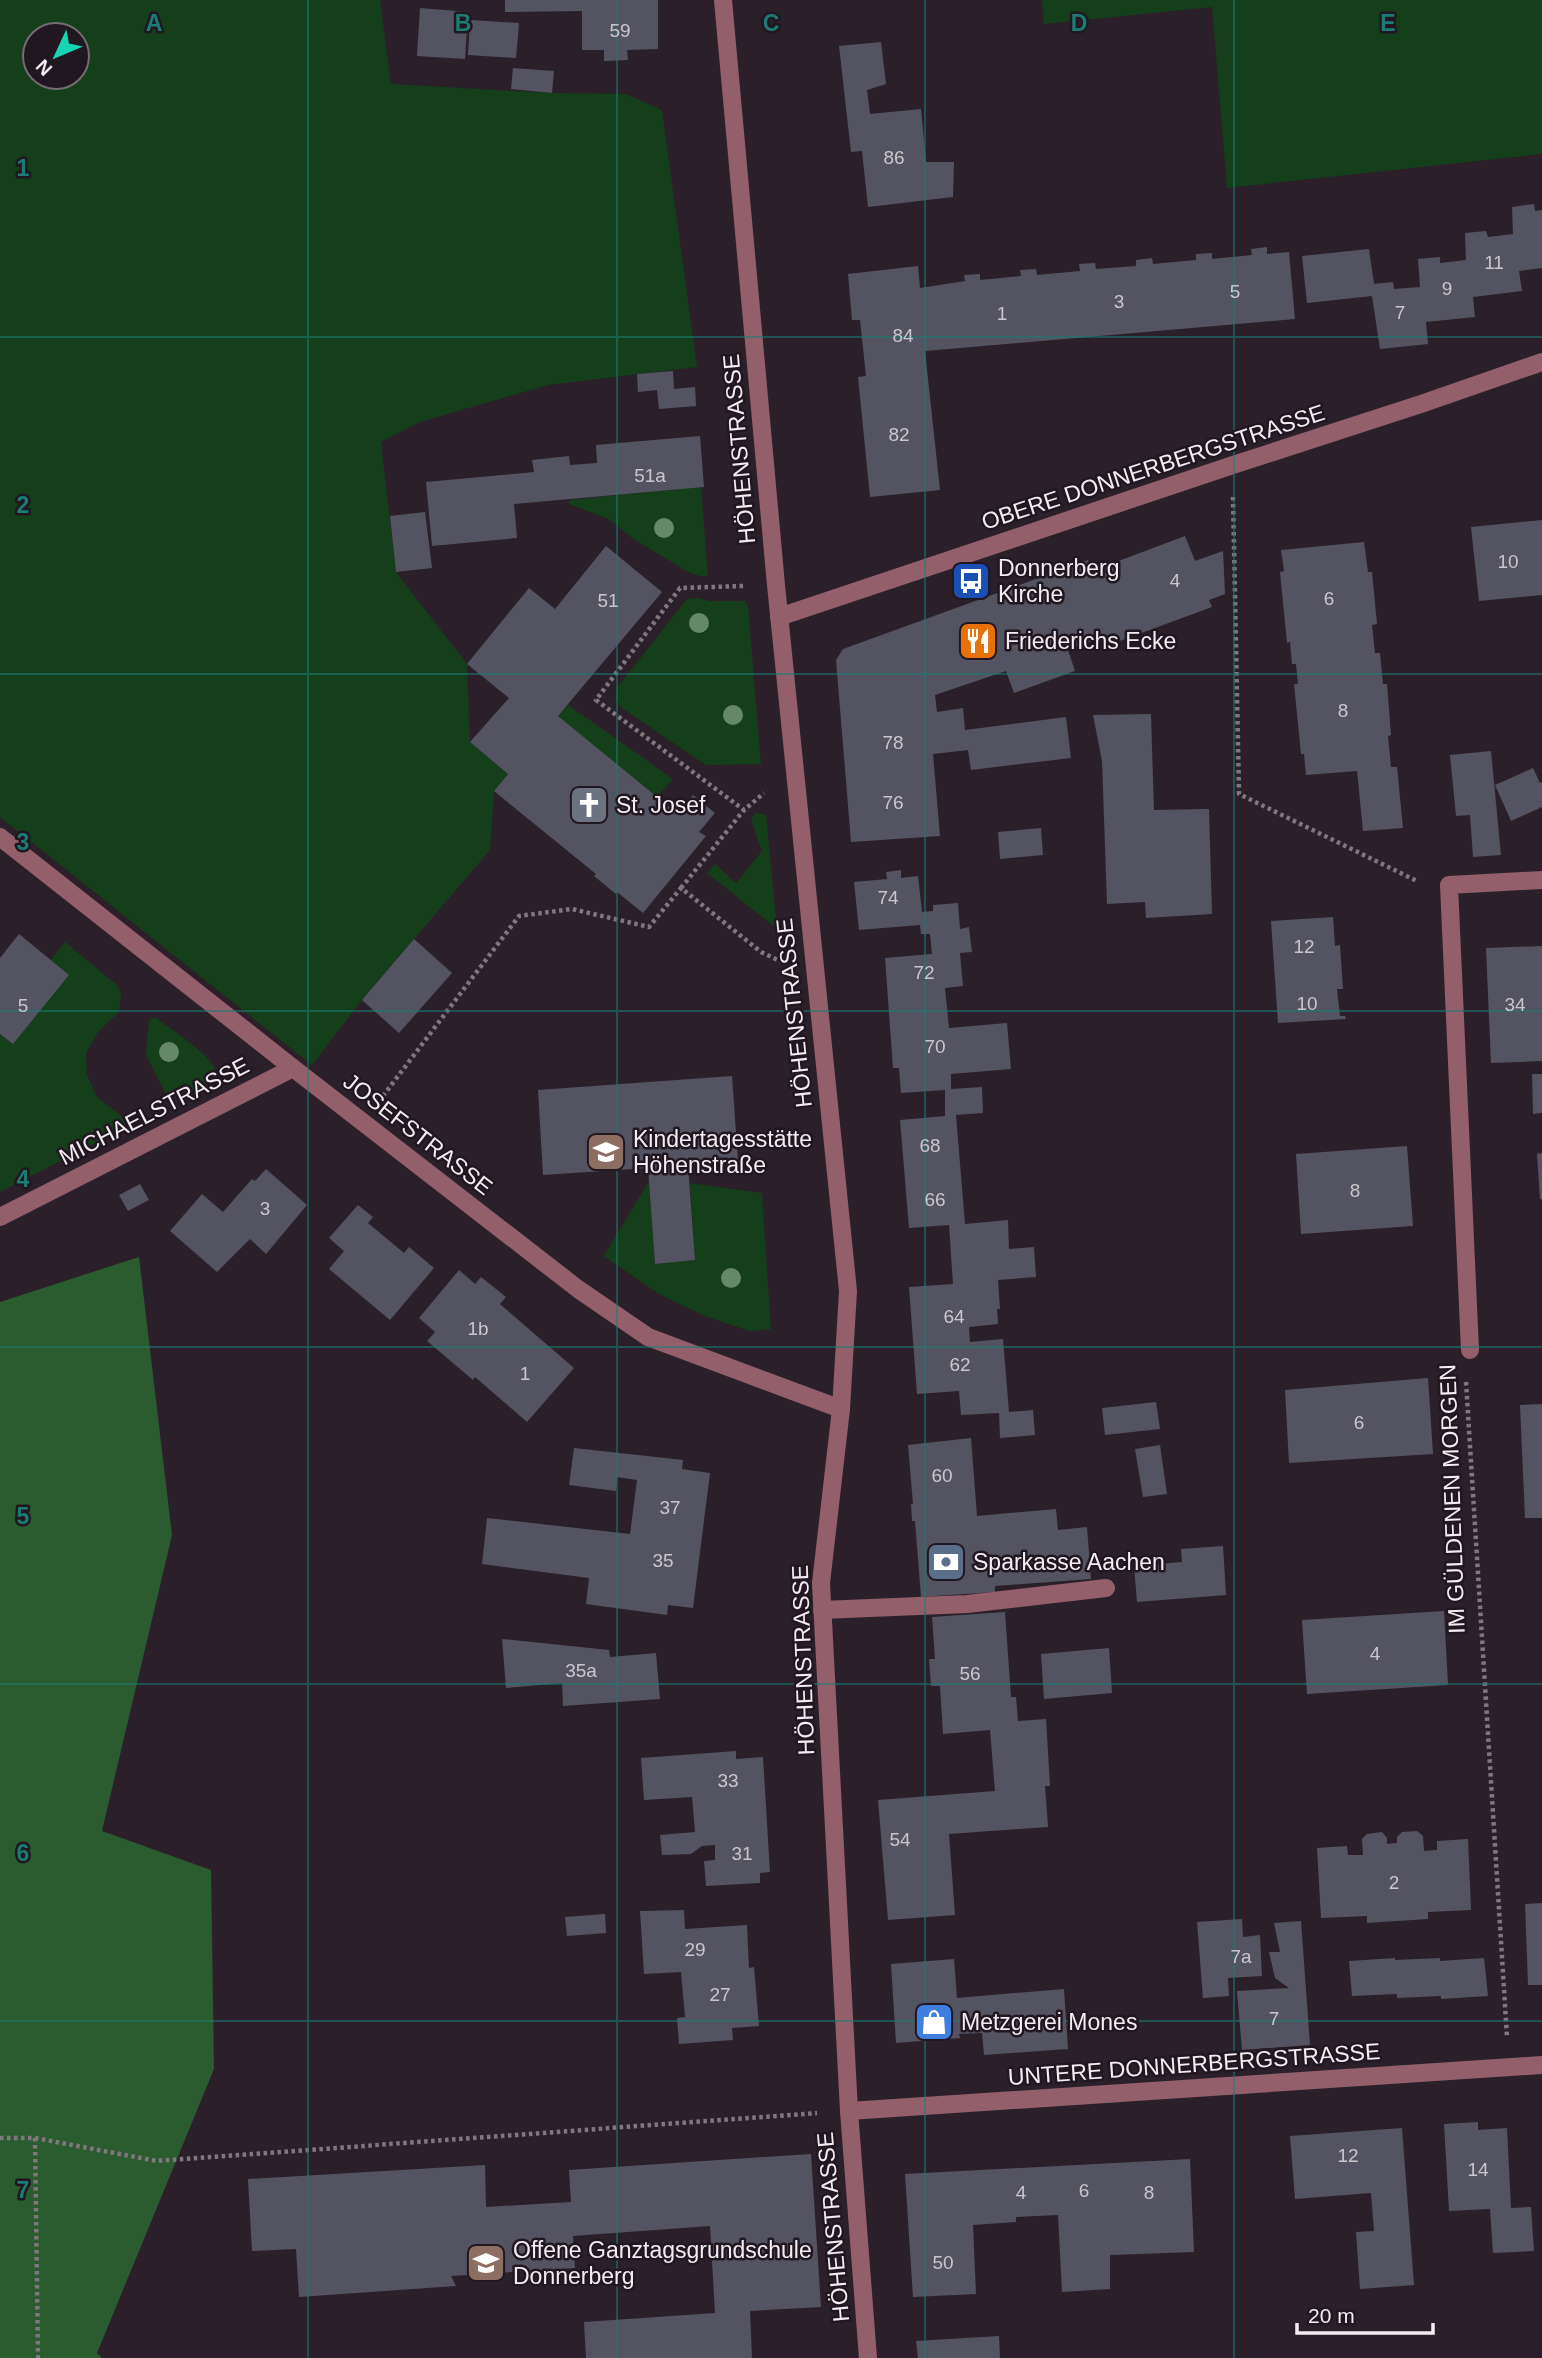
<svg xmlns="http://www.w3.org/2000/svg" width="1542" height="2358" viewBox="0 0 1542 2358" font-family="Arial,sans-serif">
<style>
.green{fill:#153e1a;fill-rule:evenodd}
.forest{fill:#2a5c2f}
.building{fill:#545361}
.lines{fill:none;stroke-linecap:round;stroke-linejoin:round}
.path{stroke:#80777f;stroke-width:4.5;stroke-dasharray:3.5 3.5;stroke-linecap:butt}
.service{stroke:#925f6a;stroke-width:18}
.minor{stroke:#925f6a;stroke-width:18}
.tertiary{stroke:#925f6a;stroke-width:18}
.tree{fill:#658968}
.grid{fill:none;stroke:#1a7c75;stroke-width:2;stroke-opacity:0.55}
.labels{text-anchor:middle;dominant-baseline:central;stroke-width:5;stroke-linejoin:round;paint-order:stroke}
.number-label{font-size:19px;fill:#cbc6ce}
.street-label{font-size:23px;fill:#f3ecf2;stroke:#211720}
.poi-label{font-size:23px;fill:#f3ecf2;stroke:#211720;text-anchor:start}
.grid-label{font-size:23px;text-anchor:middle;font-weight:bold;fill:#1a7c75;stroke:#211720;stroke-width:5;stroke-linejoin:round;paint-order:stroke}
</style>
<rect width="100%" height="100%" fill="#2b202a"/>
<g class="green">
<path d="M0,0h380l11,84 161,9 74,1 36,16 35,257 -149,18 -128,37 -39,20 15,130 71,92 3,78 38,32 -14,17 -4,59 -128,150 -50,65 -312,-248zM35,35h42v42h-42z"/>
<path d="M1042,0h500v154l-315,34 -15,-181 -168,17z"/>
<path d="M701,487l7,89h-8l-12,-4 -56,-34 -23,-19 -40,-15v-4z"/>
<path d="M698,598l12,3h35l3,5 13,158 -55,1 -84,-57 -7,-9 2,-11 66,-84 4,-5z"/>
<path d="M567,704l106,75 -16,18 -99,-81z"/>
<path d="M756,813l10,2 11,114 -70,-56 8,-9 21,19 26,-32 -11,-32z"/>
<path d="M65,942l53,44 3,7 -2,19 -21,20 -12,21 1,22 10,22 30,23 2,6 -129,66v-158l13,10 55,-69 -17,-15z"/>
<path d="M155,1017c14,11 61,40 61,57 -11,16 -30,19 -48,24l-22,-43 3,-35z"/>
<path d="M649,1181l6,83 40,-4 -5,-77 72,10 9,136 -21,2 -45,-15 -46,-22 -55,-38z"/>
</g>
<path class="forest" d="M139,1257l33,278 -70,296 109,39 3,199 -117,284 5,5h-102v-1056z"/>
<g class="building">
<path d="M505,0h153v49l-31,1 1,10 -24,1v-11h-22v-39l-77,1z"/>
<path d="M420,8l48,4 -3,47 -48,-3z"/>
<path d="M470,20l49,3 -3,35 -48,-3z"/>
<path d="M881,42l5,42 -19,6 3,24 51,-5 5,53h28l-1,35 -85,10 -6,-56 -11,1 -12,-106z"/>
<path d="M513,68l41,3 -2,22 -41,-4z"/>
<path d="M1534,204l1,7 7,-1v58l-23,3 3,20 -49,6 2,20 -49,5 2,22 -48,5 -8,-53 -65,7 -5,-47 67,-7 5,35 19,-2 1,7 26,-2 -2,-28 22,-2v6l26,-3 -1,-27 21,-2 2,6 25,-3 -1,-27z"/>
<path d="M1267,247v7l22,-2 6,67 -370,32 15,139 -70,7 -12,-120 8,-1 -6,-56h-8l-4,-46 70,-8 2,22 45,-7 -1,-6 16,-1v6l41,-4 -1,-6 16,-1 1,6 43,-4 -1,-7 16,-1 1,6 40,-3v-6l16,-2 1,6 43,-4v-6l16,-1v6l40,-4 -1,-6z"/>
<path d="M673,371l1,18 21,-2 1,19 -37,3 -2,-19 -19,2 -1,-18z"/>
<path d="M700,436l4,51 -190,17 3,34 -85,8 -6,-64 108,-10 -2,-12 37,-4 1,9 27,-2 -1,-18z"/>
<path d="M425,512l7,56 -36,4 -6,-56z"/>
<path d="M1542,520v75l-63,6 -8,-74z"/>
<path d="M1185,536l10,25 28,-10 2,43 -16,6 3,7 -95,35 -3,-9 -46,17 7,21 -61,22 -8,-22 -71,24 2,17 26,-4 2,22 101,-13 5,41 -100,12 -3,-20 -35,4 7,82 -89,6 -15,-182 7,-11 245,-89 4,11z"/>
<path d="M1364,542l4,30h4l5,52 -5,1 3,28h5l3,31h4l4,51 -3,1 3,31h6l6,61 -40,3 -6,-60 -51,4 -2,-21h-3l-7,-70h4l-2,-20h-4l-2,-22 -3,1 -7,-71 4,-1 -3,-21z"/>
<path d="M606,546l56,46 -104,124 120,98 15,-19 22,18 -16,19 7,4 -63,77 -26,-21 -1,2 -22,-18 2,-2 -102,-83 14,-17 -38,-32 39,-44 -42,-34 62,-76 26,21z"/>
<path d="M1151,714l3,96 55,-1 3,105 -66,4 -1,-16 -38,2 -5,-143 -9,-46z"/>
<path d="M1491,751l10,104 -28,2 -3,-42 -14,1 -6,-61z"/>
<path d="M1533,768l7,15 2,-1v25l-31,14 -16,-36z"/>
<path d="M1041,828l2,27 -43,4 -2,-27z"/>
<path d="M901,870v8l17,-2 4,36 11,-1v-6l25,-2 2,26 9,-2 3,25 -12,1 3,33 -18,2 4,40 58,-5 4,46 -60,5v15l31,-2 1,26 -27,2 9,109 43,-4 1,29 25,-2 2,30 -38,3 2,29h-3l1,15 -29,3 1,15 33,-3 6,73 24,-2 2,25 -35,3 -1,-25 -38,2 -2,-24 -42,3 -8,-107 44,-3 -4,-59 -40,3 -9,-108 45,-4v-26l-44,3 -2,-25h-6l-8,-110 47,-4 -2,-20h-9l-1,-9 -61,5 -5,-48 33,-3 -1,-7z"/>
<path d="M1333,917l2,29 5,-1 3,44h-6l3,27h5l1,3 -68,4 -7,-102z"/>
<path d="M19,934l50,41 -56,69 -13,-10v-76z"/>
<path d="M414,939l38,34 -53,60 -37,-33z"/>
<path d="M1542,946v115l-51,2 -5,-115z"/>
<path d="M1532,1074h10v39l-9,1z"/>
<path d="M732,1076l6,85 -50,4 7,95 -40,4 -7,-96 -105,7 -5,-85z"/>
<path d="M1407,1146l6,80 -112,8 -5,-80z"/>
<path d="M1542,1153v46h-2l-3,-45z"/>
<path d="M266,1169l41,36 -41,49 -16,-15 -33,33 -47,-41 32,-37 21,18 29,-33 3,2z"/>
<path d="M140,1184l9,16 -21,11 -9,-16z"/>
<path d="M358,1205l15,12 -5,6 36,30 5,-6 25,21 -44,52 -61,-51 15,-18 -15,-13z"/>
<path d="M459,1270l16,14 6,-7 25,20 -6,7 74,64 -47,54 -52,-45 -2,3 -46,-39 8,-9 -16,-14z"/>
<path d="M1428,1378l5,76 -144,9 -4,-73z"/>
<path d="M1156,1402l4,27 -55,6 -3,-27z"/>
<path d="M1542,1404v114h-17l-5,-113z"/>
<path d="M971,1438l6,78 79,-7 2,21 29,-3 4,52 -96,7v6l-74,5 -6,-76h-3l-1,-17h2l-5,-59z"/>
<path d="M1160,1445l7,49 -24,3 -8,-48z"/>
<path d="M574,1448l109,12 -1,9 28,4 -17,135 -25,-3 -1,10 -81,-11 3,-26 -107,-14 5,-46 143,16 7,-54 -20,-3 -1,14 -47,-6z"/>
<path d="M1223,1546l3,49 -89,7 -3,-36 48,-4 -1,-13z"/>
<path d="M1444,1611l4,74 -141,9 -5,-74z"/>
<path d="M1005,1612l6,85h5l2,24 28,-2 4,67h-5l3,41 -99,7 6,81 -67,5 -10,-120 117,-9 -5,-61 -47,4 -3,-48h-9l-2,-27h6l-3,-42z"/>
<path d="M502,1639l107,11 1,7 46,-4 4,46 -97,7 -1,-23 -56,5z"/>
<path d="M1109,1648l3,45 -68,6 -3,-45z"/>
<path d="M736,1751v8l27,-2 7,115 -10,1v10l-54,3 -2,-25 11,-1v-15l-13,1 -11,8 -29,1 -2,-20 35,-3 -3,-35 -48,3 -3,-42z"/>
<path d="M1417,1831l6,5 1,15 13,-1v-9l31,-2 3,71 -43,2v7l-61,4v-7l-46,2 -4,-70 30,-2 1,9h15l-1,-16 5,-5 15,-2 5,6v6l10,-1v-6l5,-5z"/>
<path d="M1542,1903v82h-14l-3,-81z"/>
<path d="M684,1910l1,19 62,-4 2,43 5,-1 5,59 -27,2 1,12 -54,4 -2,-26 8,-1 -4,-45 -37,2 -4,-63z"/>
<path d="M605,1914l1,19 -39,3 -2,-19z"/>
<path d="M1242,1919l1,18 17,-2 2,41 -34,2 1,18 -26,2 -6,-76z"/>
<path d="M1301,1921l9,124 -68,5 -5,-59 52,-3 -14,-10 -6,-26h11l-6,-29z"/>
<path d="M1395,1958v2l45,-2v3l44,-3 4,38 -47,3v-3l-44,2v-4l-45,2 -3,-35z"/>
<path d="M954,1959l3,39 107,-9 4,60 -84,6 -2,-22 -23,1 1,4 -64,5 -5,-79z"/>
<path d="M1478,2122v8l29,-2 4,80 20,-1 3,44 -41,2 -3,-44 -41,2 -5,-87z"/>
<path d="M1402,2128l12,157 -54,4 -4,-57 18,-1 -3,-38 -76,6 -5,-63z"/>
<path d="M811,2154l10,153 -71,4 2,47h-166l-2,-36 131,-9 -5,-87 -137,10 2,32 -124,8 5,10 -157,11 -3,-48 -44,2 -4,-72 237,-14 1,42 85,-5 -2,-32z"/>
<path d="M1190,2159l4,93 -84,3v34l-48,3 -4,-77 -42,2v5l-43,3 3,69 -63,3 -8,-123z"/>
<path d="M999,2336l1,22h-82l-2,-17z"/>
</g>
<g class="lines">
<g class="path">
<path d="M1233,497l6,297 178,87"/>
<path d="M743,586l-63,2 -84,112 148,110"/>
<path d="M681,888l63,-78 20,-17"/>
<path d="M383,1096l136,-180 53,-7 77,18 32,-39 80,64 21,10"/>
<path d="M1466,1382l41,655"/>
<path d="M0,2138h35l3,220"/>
<path d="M35,2138l122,23 660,-48"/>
</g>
<path class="service" d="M822,1610l145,-6 139,-16"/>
<g class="minor">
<path d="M779,617l454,-152 188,-61 121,-42"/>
<path d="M0,837l293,231 285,221 70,48 193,72"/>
<path d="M0,1217l293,-149"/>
<path d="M1470,1350l-21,-465 93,-5"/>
<path d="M849,2111l693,-46"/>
</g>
<path class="tertiary" d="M723,0l53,585 72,706 -7,118 -20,174 28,528 19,247"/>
</g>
<g class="tree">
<circle cx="664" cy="528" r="10"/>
<circle cx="699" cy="623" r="10"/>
<circle cx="733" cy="715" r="10"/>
<circle cx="169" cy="1052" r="10"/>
<circle cx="731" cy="1278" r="10"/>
</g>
<path class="grid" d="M308,0v2358M617,0v2358M925,0v2358M1234,0v2358M0,337h1542M0,674h1542M0,1011h1542M0,1347h1542M0,1684h1542M0,2021h1542"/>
<defs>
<g id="bus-square" transform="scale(2.0125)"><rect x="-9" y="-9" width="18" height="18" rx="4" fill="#1a4fb4" stroke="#211720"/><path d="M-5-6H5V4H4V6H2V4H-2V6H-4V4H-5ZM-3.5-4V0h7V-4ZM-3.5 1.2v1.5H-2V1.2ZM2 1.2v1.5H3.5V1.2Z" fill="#fff"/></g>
<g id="restaurant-square" transform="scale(2.0125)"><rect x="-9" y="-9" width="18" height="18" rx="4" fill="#e8710a" stroke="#211720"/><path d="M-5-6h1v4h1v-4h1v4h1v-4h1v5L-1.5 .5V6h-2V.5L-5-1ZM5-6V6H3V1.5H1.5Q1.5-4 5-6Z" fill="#fff"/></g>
<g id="church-square" transform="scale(2.0125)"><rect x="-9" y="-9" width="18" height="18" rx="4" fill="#6b7280" stroke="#211720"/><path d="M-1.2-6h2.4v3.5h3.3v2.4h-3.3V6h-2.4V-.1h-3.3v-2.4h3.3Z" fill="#fff"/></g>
<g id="school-square" transform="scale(2.0125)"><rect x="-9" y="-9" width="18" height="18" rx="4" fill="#8d6e63" stroke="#211720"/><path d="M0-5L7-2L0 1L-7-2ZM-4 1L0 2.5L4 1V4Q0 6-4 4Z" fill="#fff"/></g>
<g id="bank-square" transform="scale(2.0125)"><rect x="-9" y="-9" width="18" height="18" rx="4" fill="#5c6f8a" stroke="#211720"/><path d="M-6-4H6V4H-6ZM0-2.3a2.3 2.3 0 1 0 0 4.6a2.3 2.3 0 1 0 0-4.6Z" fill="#fff"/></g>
<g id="shop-square" transform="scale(2.0125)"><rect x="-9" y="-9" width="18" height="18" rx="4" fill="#3f7fe0" stroke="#211720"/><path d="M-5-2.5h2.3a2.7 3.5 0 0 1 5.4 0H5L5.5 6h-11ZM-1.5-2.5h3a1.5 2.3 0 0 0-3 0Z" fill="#fff"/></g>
</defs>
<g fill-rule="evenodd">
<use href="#bus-square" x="971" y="581"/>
<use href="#restaurant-square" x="978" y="641"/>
<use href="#church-square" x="589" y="805"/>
<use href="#school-square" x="606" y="1152"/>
<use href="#bank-square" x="946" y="1562"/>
<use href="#shop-square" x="934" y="2022"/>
<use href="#school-square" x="486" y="2263"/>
</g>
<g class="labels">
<g class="number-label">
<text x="620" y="30">59</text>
<text x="894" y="157">86</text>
<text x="1494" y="262">11</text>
<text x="1447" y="288">9</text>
<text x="1235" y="291">5</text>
<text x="1119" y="301">3</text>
<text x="1400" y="312">7</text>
<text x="1002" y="313">1</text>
<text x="903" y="335">84</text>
<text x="899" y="434">82</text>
<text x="650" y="475">51a</text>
<text x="1508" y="561">10</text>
<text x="1175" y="580">4</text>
<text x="1329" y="598">6</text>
<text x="608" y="600">51</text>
<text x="1343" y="710">8</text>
<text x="893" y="742">78</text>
<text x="893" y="802">76</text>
<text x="888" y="897">74</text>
<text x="1304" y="946">12</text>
<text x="924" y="972">72</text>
<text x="1307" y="1003">10</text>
<text x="1515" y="1004">34</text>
<text x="23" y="1005">5</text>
<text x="935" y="1046">70</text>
<text x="930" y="1145">68</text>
<text x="1355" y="1190">8</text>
<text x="935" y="1199">66</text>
<text x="265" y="1208">3</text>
<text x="954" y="1316">64</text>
<text x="478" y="1328">1b</text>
<text x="960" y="1364">62</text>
<text x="525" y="1373">1</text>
<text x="1359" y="1422">6</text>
<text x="942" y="1475">60</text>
<text x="670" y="1507">37</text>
<text x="663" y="1560">35</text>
<text x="1375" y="1653">4</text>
<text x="581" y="1670">35a</text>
<text x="970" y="1673">56</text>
<text x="728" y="1780">33</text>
<text x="900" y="1839">54</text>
<text x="742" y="1853">31</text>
<text x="1394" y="1882">2</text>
<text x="695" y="1949">29</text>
<text x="1241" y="1956">7a</text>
<text x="720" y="1994">27</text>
<text x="1274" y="2018">7</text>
<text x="1348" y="2155">12</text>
<text x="1478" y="2169">14</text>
<text x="1084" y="2190">6</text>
<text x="1021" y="2192">4</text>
<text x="1149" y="2192">8</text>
<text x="943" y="2262">50</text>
</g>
<g class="street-label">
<text transform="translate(739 449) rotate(-95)">HÖHENSTRASSE</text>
<text transform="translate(1153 467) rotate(-18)">OBERE DONNERBERGSTRASSE</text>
<text transform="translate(794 1013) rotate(-96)">HÖHENSTRASSE</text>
<text transform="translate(154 1111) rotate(-27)">MICHAELSTRASSE</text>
<text transform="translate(418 1134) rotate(38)">JOSEFSTRASSE</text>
<text transform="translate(1452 1499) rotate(-92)">IM GÜLDENEN MORGEN</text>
<text transform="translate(803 1660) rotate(-92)">HÖHENSTRASSE</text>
<text transform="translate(1194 2064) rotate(-4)">UNTERE DONNERBERGSTRASSE</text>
<text transform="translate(833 2227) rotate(-95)">HÖHENSTRASSE</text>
</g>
<g class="poi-label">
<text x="998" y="568">Donnerberg<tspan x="998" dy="26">Kirche</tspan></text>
<text x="1005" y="641">Friederichs Ecke</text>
<text x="616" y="805">St. Josef</text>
<text x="633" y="1139">Kindertagesstätte<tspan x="633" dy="26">Höhenstraße</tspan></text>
<text x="973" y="1562">Sparkasse Aachen</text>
<text x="961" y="2022">Metzgerei Mones</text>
<text x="513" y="2250">Offene Ganztagsgrundschule<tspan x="513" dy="26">Donnerberg</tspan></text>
</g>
</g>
<g class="grid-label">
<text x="154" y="31">A</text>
<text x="463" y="31">B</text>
<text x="771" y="31">C</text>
<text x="1079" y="31">D</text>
<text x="1388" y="31">E</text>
<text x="23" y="176">1</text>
<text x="23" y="513">2</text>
<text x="23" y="850">3</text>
<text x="23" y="1187">4</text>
<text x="23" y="1524">5</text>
<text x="23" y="1861">6</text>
<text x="23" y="2198">7</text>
</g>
<g transform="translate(56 56) rotate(226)"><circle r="33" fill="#211720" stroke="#756c74" stroke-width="2"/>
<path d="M0-5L12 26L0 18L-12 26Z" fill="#16d5b3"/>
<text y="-10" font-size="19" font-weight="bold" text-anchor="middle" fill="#f3ecf2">N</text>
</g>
<path d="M1297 2323v10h136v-10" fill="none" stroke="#f3ecf2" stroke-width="3.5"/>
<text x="1308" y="2323" font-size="21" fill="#f3ecf2" stroke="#211720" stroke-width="5" paint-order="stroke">20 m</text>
</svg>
